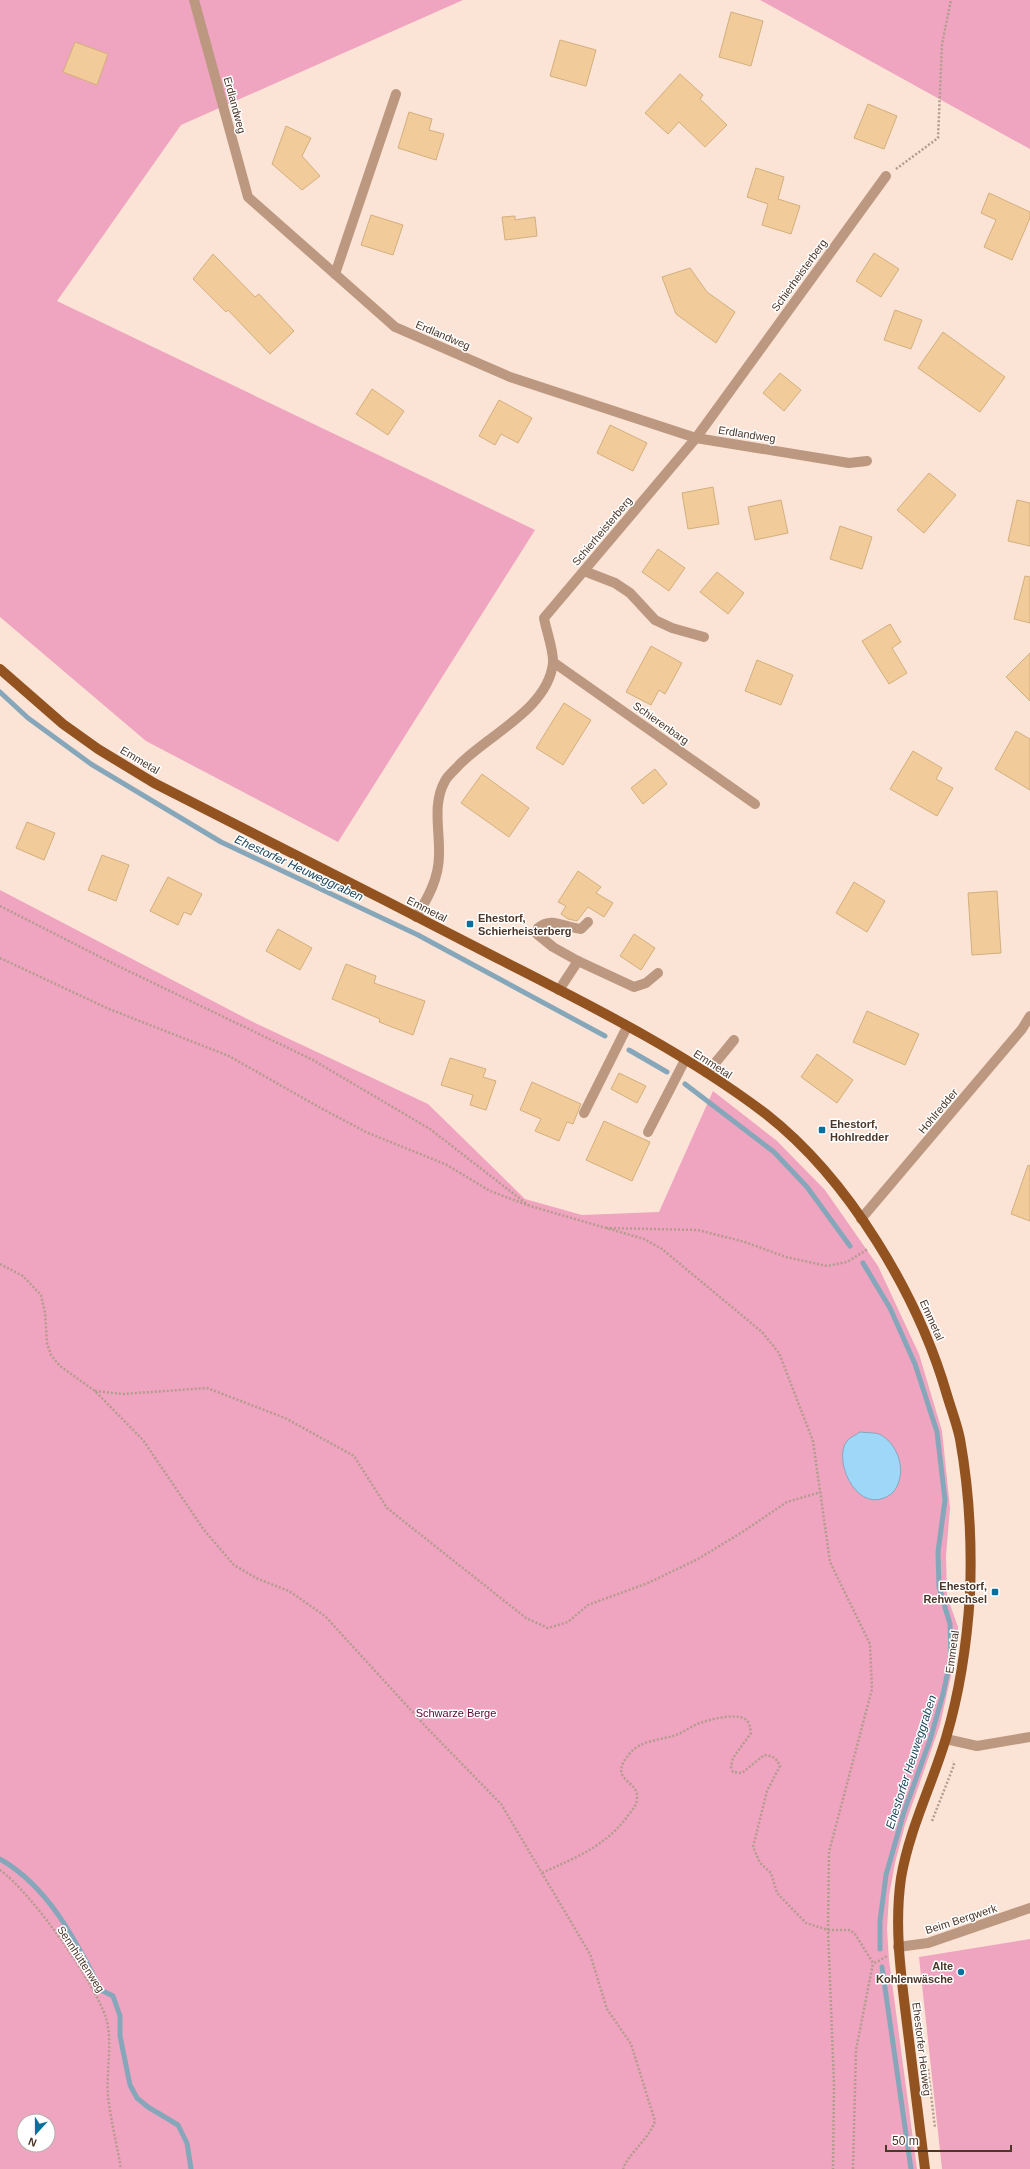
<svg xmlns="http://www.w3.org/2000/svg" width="1030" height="2169" viewBox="0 0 1030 2169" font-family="Helvetica,sans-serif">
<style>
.green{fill:#efa4c0;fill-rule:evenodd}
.water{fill:#9fd7f9;stroke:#86a7ba}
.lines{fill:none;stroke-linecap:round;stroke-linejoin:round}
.stream{stroke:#86a7ba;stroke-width:5}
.building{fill:#f1cc9a;stroke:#d3af7d}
.path{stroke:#b39c8e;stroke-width:2.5;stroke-dasharray:2 2;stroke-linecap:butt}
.minor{stroke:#bd9880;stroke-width:10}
.major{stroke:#935321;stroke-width:10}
.poi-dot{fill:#06719d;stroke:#fff;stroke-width:1.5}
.labels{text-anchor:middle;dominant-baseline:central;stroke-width:3;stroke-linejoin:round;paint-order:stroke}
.street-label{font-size:11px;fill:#4b3628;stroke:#fff}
.poi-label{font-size:11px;font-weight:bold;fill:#4b3628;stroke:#fff;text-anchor:start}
.park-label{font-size:11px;fill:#5c0534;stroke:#fff}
.water-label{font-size:12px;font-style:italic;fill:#1c475e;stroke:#fff}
</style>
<rect width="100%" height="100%" fill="#fbe4d6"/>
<g class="green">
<path d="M0,0h463l-282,125 -124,176 478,229 -197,312 -192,-101 -146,-124z"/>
<path d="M760,0h270v149z"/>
<path d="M0,890l251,131 177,83 97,95 57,16 77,-3 54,-121 64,50 48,49 53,76 41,88 23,77 8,77 -4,48 1,40 11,31 -2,26 -16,72 -35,100 -10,38 -6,33 -2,33 2,31 28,209h-917zM24,2121h24v24h-24z"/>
<path d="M1030,1939v230h-88l-23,-212z"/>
</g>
<path class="water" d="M860,1432c6,1 16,0 21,3 14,8 22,27 19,42 -2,10 -6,17 -16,21 -30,12 -51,-40 -37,-57 3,-4 9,-6 13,-9z"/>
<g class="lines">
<g class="stream">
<path d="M0,692l28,26 63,46 130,78 197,93 187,101"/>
<path d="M629,1050l38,22"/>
<path d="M685,1084l89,68 33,35 43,59"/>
<path d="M863,1263l27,45 25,56 22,68 8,68 -7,52 1,35 11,37 1,33 -8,37 -13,46 -26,72 -18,63 -6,46v28"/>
<path d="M0,1859c49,28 76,82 101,131l12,6 7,20v20l10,49 7,13 11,9 30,18 9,18 4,26"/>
<path d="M882,1967l29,202"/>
</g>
</g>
<g class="building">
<path d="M731,12l32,9 -12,45 -32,-9z"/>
<path d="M560,40l36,10 -10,36 -36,-10z"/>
<path d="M75,42l33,12 -11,31 -34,-13z"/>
<path d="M680,74l23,21 -3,4 27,26 -22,22 -26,-25 -11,12 -23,-21z"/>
<path d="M868,104l29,12 -13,33 -30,-11z"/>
<path d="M409,112l23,7 -3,11 15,4 -8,26 -38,-12z"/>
<path d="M286,126l25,12 -9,18 18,20 -18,14 -30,-26z"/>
<path d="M756,168l28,9 -6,22 22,7 -9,28 -29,-9 6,-21 -21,-7z"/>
<path d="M989,193l41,19v6l-18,42 -28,-13 12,-27 -15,-7z"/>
<path d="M371,215l32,10 -10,30 -32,-10z"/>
<path d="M515,216v4l20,-3 2,19 -32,4 -3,-23z"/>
<path d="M874,253l25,16 -18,28 -25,-16z"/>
<path d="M213,254l42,43 4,-3 35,37 -24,23 -42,-44 -2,2 -33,-33z"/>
<path d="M690,268l17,24 28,20 -19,31 -40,-29 -14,-37z"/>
<path d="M895,310l27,10 -11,29 -27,-9z"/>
<path d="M943,332l62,45 -25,35 -62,-44z"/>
<path d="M780,373l21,17 -17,21 -21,-18z"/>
<path d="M372,389l32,22 -16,24 -32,-21z"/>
<path d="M499,400l33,18 -14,25 -17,-9 -6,11 -16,-9z"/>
<path d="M610,425l37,18 -14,28 -36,-18z"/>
<path d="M929,473l27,22 -32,38 -27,-23z"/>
<path d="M713,487l6,37 -31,5 -6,-36z"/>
<path d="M781,500l7,33 -33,7 -7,-33z"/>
<path d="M1017,500l13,3v43l-22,-5z"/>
<path d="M840,526l32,11 -10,32 -32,-10z"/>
<path d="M658,549l27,19 -16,23 -27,-19z"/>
<path d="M717,572l27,21 -16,21 -28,-22z"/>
<path d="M1025,576l5,1v46l-16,-4z"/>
<path d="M890,624l11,18 -9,6 15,25 -18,11 -27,-43z"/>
<path d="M651,646l31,17 -17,31 -6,-4 -8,15 -25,-13z"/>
<path d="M1030,653v48l-24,-24z"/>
<path d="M757,660l36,15 -12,30 -36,-14z"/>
<path d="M564,703l27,17 -28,45 -27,-17z"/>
<path d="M1016,731l14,8v51l-35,-21z"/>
<path d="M913,751l29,17 -6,11 17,9 -16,28 -47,-27z"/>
<path d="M655,769l12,15 -24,20 -12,-16z"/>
<path d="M482,774l47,34 -20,29 -48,-34z"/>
<path d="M27,822l28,11 -11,27 -28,-12z"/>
<path d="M102,855l27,10 -13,36 -28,-11z"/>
<path d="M578,871l23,16 -5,6 17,10 -9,14 -16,-10 -11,14 -9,-2 -7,-5 5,-8 -8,-4z"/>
<path d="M168,877l34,17 -11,21 -7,-3 -6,13 -28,-14z"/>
<path d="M854,882l31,19 -18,31 -31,-19z"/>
<path d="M997,891l4,62 -29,2 -4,-62z"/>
<path d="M278,929l34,19 -12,22 -34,-19z"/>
<path d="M634,934l21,14 -14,22 -21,-14z"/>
<path d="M346,964l30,12 -2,7 51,18 -12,34 -34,-13 1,-3 -48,-20z"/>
<path d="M867,1011l52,23 -14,31 -52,-23z"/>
<path d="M817,1054l36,26 -16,23 -36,-26z"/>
<path d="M450,1058l36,11 -3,8 13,4 -10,29 -16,-5 3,-10 -32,-10z"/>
<path d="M619,1073l27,13 -9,17 -26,-14z"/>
<path d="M532,1082l49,22 -8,20 -6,-2 -8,19 -24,-10 6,-12 -21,-9z"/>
<path d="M604,1121l46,21 -18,39 -46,-21z"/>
<path d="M1028,1165l2,1v55l-19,-7z"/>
</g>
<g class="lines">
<g class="path">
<path d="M896,169l42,-31 4,-94 9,-44"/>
<path d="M0,906l116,59 197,95 117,69 98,76"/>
<path d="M0,958l109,51 120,47 88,50 49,26 81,33 43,26 40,15 114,33 18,10 100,83 17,21 34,88 17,121 40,82 2,45 -43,163 -1,78 6,154 -1,85"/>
<path d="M606,1228l92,2 47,12 41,15 41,9 20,-4 21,-13"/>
<path d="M0,1264l23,12 18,19 4,18 2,30 4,12 9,11 35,25 48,49 61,90 30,35 24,14 31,12 36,25 104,114 72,74 89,150 17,55 24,35 24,77c-7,20 -26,31 -32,48"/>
<path d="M95,1391l28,3 84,-6 78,30 69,38 33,52 139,110 22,10 20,-6 20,-17 60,-22 50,-24 46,-28 43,-29 34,-10"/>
<path d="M932,1821l22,-56 -1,-4"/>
<path d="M0,1870c31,22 94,111 106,148 7,24 0,53 2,79 3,24 9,48 13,72"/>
<path d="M542,1873c34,-16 61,-25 85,-56 4,-6 10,-11 10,-19 2,-19 -32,-17 -6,-46 10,-11 28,-12 42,-16 10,-3 18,-10 27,-13 11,-4 35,-10 45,-4 5,3 5,9 6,14l-18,25 -2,9 2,5 9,1 22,-18c8,1 12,2 16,11l-13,25 -14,56 7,16 11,10 6,20 29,30 22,7h22l5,4 18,29 4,-1 10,-6"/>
<path d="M928,2069l7,59"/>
<path d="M853,2169l3,-119 17,-87"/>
</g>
<g class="minor">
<path d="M194,0l54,197 147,130 115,50 186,61 153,25 18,-2"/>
<path d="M335,274l61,-180"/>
<path d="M584,571l31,12 15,10 25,27 17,8 32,9"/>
<path d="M553,662l202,142"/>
<path d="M416,917c12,-19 23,-39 23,-62 1,-25 -7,-51 6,-74 3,-6 10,-11 14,-16 29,-30 89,-56 94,-102 1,-12 -7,-33 -9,-45l152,-180 190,-262"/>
<path d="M588,922l-7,7c-15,-1 -30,-13 -43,-1l-1,6 16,13 25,14 56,26 12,-4 12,-10"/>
<path d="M559,990l19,-29"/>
<path d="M707,1073l27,-33"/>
<path d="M584,1113l43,-86"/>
<path d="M648,1132l37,-72"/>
<path d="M861,1219l161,-190 8,-13"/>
<path d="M946,1739l31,7 53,-9"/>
<path d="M898,1947l30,-4 102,-35"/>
</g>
<path class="major" d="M0,669l63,55 35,25 56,34c114,58 229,116 343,175 92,47 186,93 269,156 83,65 152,181 181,281 4,14 10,29 13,44 9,50 12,104 10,155 -3,49 -10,97 -24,144 -14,47 -37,92 -45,140 -7,49 0,97 6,146 6,48 12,97 18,145"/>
</g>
<g class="poi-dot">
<rect x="466" y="920" width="8" height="8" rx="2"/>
<rect x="818" y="1126" width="8" height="8" rx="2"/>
<rect x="991" y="1588" width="8" height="8" rx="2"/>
<circle cx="961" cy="1972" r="4"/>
</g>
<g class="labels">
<g class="street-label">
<text transform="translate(235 105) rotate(75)">Erdlandweg</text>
<text transform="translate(799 275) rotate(-54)">Schierheisterberg</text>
<text transform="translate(443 335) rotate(23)">Erdlandweg</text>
<text transform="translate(747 434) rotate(9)">Erdlandweg</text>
<text transform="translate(602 531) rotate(-50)">Schierheisterberg</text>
<text transform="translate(661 723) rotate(35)">Schierenbarg</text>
<text transform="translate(140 760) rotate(31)">Emmetal</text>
<text transform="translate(427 909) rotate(27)">Emmetal</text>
<text transform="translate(713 1064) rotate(33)">Emmetal</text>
<text transform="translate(938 1111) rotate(-50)">Hohlredder</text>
<text transform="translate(932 1320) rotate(66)">Emmetal</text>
<text transform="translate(952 1652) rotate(-82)">Emmetal</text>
<text transform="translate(961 1919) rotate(-18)">Beim Bergwerk</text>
<text transform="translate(81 1959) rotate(57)">Sennhüttenweg</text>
<text transform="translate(922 2049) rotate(83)">Ehestorfer Heuweg</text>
</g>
<g class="poi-label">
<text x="478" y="918">Ehestorf,<tspan x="478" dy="13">Schierheisterberg</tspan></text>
<text x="830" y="1124">Ehestorf,<tspan x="830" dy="13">Hohlredder</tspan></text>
<text x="987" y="1586" text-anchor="end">Ehestorf,<tspan x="987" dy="13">Rehwechsel</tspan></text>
<text x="953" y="1966" text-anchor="end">Alte<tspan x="953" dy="13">Kohlenwäsche</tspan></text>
</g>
<g class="park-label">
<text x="456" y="1713">Schwarze Berge</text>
</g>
<g class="water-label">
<text transform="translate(299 868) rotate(25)">Ehestorfer Heuweggraben</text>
<text transform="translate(911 1762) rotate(-72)">Ehestorfer Heuweggraben</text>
</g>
</g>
<g transform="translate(36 2133) rotate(201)"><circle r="19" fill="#ffffff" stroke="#b7afa9"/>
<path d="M0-3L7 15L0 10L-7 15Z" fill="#06719d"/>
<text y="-6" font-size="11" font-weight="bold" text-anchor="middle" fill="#4b3628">N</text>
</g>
<path d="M886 2145v6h125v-6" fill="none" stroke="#4b3628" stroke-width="2"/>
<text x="892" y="2145" font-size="12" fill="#4b3628" stroke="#ffffff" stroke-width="3" paint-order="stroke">50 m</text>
</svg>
